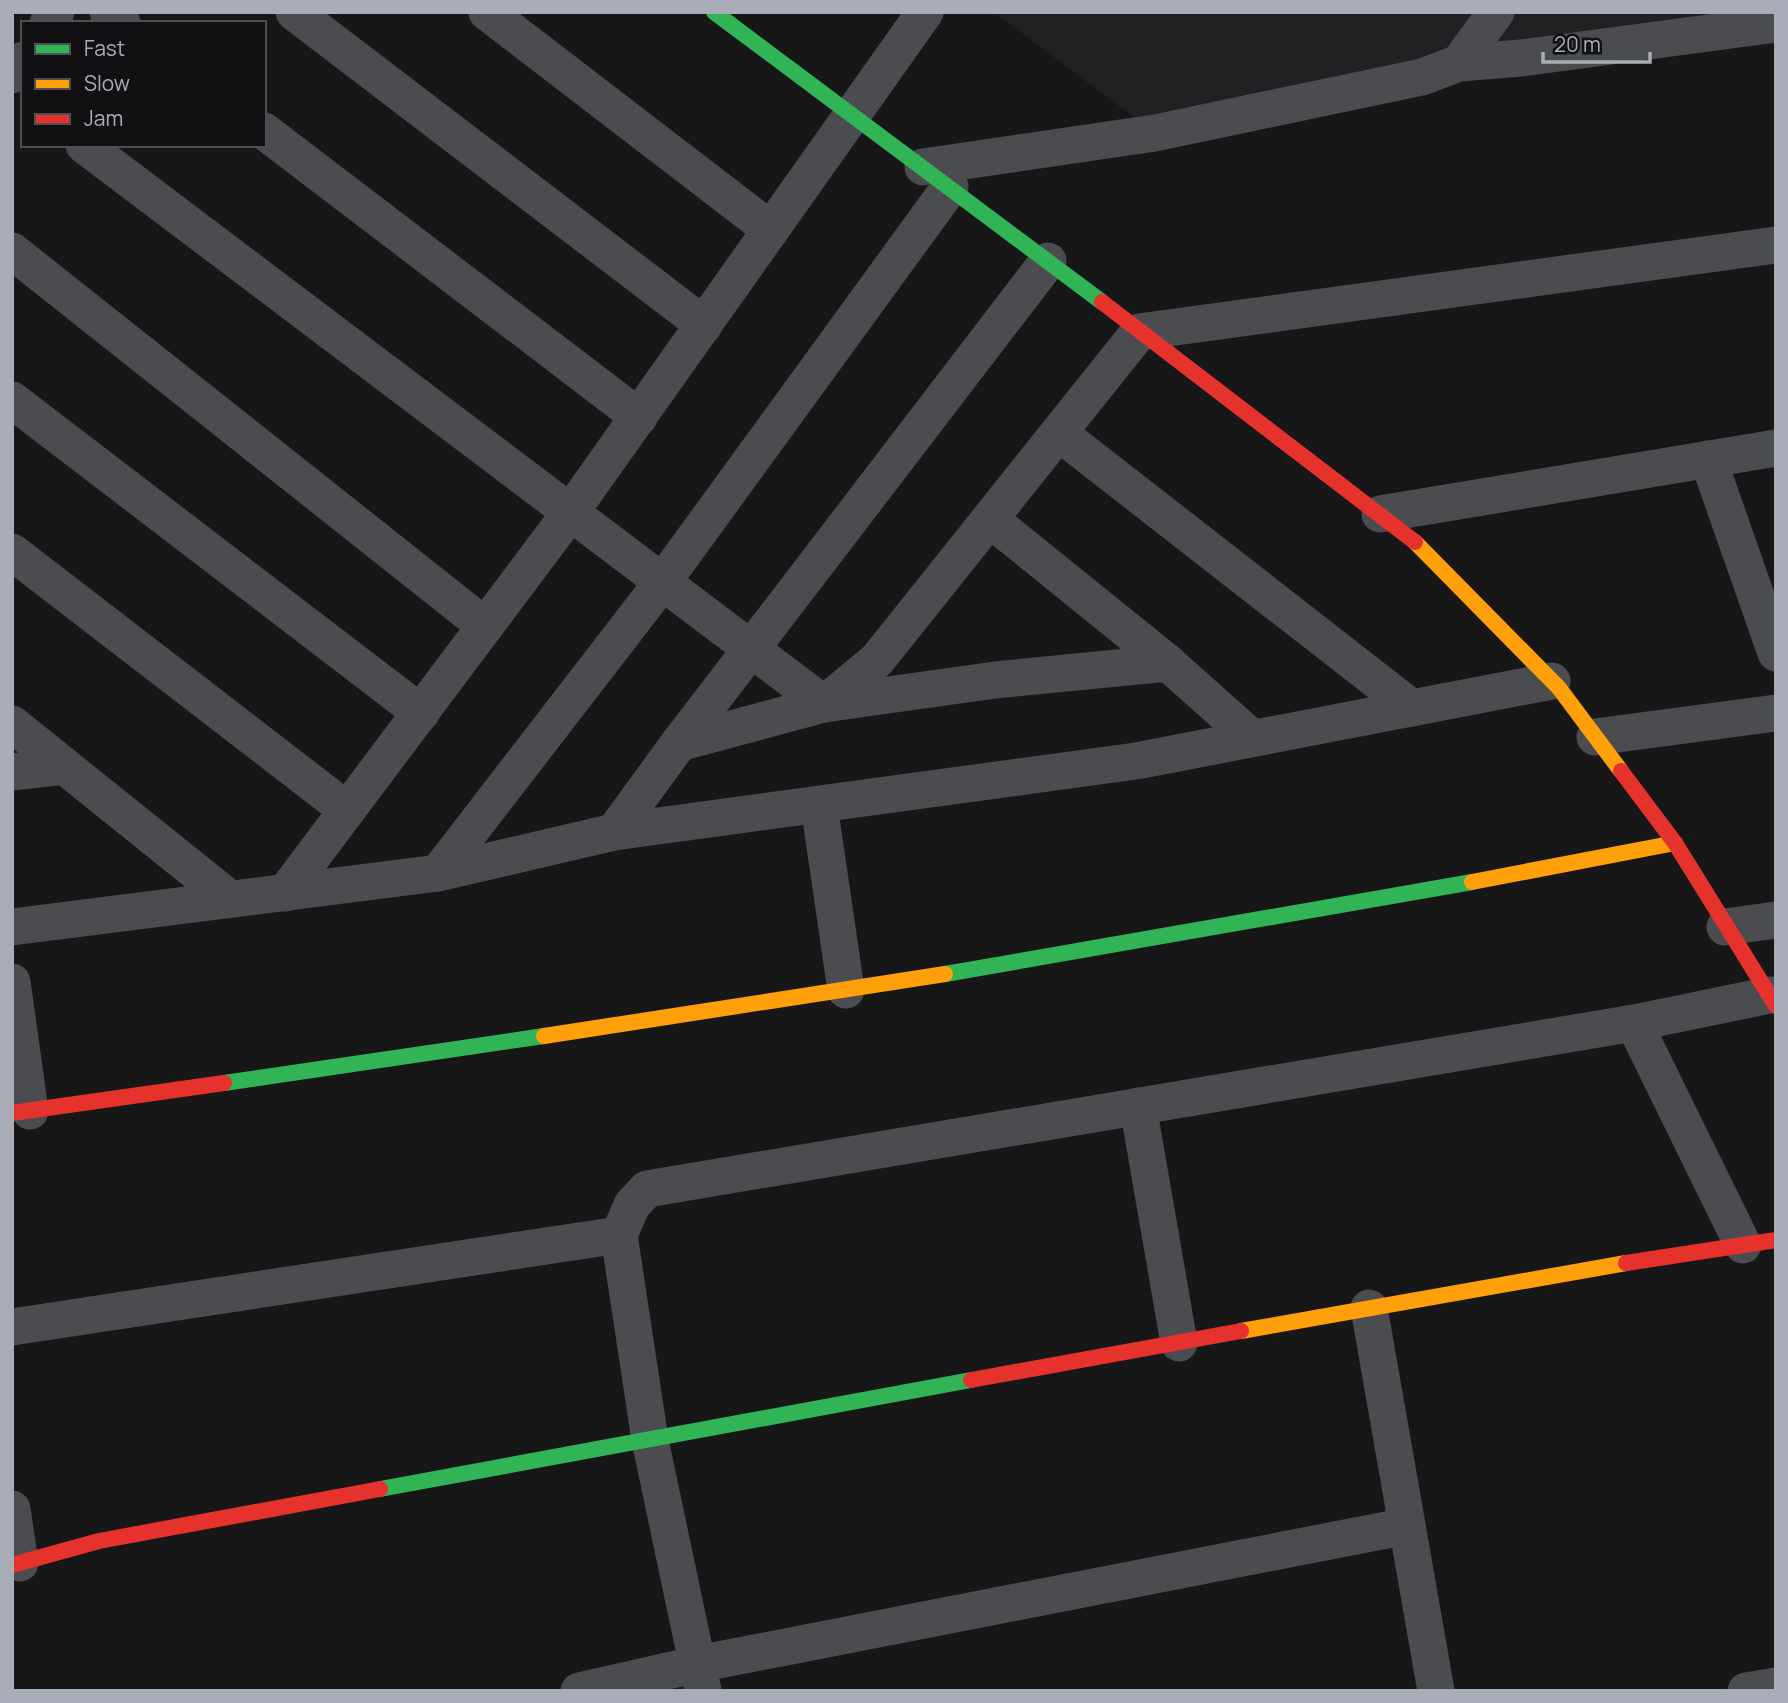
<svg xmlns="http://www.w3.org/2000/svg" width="1788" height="1703" viewBox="0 0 1788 1703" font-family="Manrope,sans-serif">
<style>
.built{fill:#212123}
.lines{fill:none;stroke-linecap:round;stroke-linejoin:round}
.street{stroke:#4b4c50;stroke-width:37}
.fast{stroke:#30b455;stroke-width:16}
.slow{stroke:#ff9f0a;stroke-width:16}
.jam{stroke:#e5322d;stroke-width:16}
</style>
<rect width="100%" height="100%" fill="#171717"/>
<path class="built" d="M994,12h782l-621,121z"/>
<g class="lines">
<g class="street">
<path d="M108,12l14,11"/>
<path d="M294,12l410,313"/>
<path d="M487,12l284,218"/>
<path d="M48,23l8,-11"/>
<path d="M1459,63l37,-51"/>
<path d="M12,75l11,-15"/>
<path d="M264,131l375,286"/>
<path d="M84,145l740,559 171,-24 173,-17 84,75"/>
<path d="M923,167l232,-34 267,-56 37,-14 62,-5 255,-34"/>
<path d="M12,251l473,375"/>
<path d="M12,400l409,313"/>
<path d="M1059,433l353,275"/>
<path d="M1708,459l68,194"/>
<path d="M1380,514l396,-66"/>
<path d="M991,520l177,143"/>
<path d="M12,552l335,258"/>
<path d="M12,724l218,175"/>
<path d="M1595,737l181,-24"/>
<path d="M679,743l369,-482"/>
<path d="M12,772l52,-6"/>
<path d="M819,805l27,185"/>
<path d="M614,832l65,-89 145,-39 53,-44 262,-328 637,-87"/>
<path d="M438,873l226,-293 286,-393"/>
<path d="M285,893l285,-380 355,-501"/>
<path d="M12,927l426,-54 176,-41 522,-71 416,-80"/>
<path d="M1725,927l51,-7"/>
<path d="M12,982l18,129"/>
<path d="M1634,1023l109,222"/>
<path d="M1138,1106l41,237"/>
<path d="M1369,1308l67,383"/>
<path d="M12,1327l607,-92"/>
<path d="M12,1509l8,54"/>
<path d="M579,1691l119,-27 709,-138"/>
<path d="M703,1691l-53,-251 -31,-205 13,-30 15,-16 987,-166 136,-28"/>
<path d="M1746,1691l30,-5"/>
</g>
<g class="fast">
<path d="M714,12l388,290"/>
<path d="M945,974l527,-92"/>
<path d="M224,1083l320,-47"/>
<path d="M380,1489l591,-109"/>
</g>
<g class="slow">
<path d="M1415,542l144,146 62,83"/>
<path d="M1472,882l203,-39"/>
<path d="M544,1036l401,-62"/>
<path d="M1241,1331l385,-68"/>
</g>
<g class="jam">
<path d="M1102,302l313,240"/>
<path d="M1621,771l54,72 101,163"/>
<path d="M12,1113l212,-30"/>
<path d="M1626,1263l150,-23"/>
<path d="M971,1380l270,-49"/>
<path d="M12,1565l87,-24 281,-52"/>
</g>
</g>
<rect width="1788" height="1703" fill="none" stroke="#a8adb8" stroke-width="28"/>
<rect x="21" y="21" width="245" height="126" fill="#111113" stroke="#4d4f55" stroke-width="2"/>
<rect x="35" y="44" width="35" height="10" fill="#30b455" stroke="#4d4f55" stroke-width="2"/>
<text x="84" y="56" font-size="21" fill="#a8adb8">Fast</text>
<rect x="35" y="79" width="35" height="10" fill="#ff9f0a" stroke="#4d4f55" stroke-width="2"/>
<text x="84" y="91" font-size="21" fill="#a8adb8">Slow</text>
<rect x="35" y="114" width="35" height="10" fill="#e5322d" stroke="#4d4f55" stroke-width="2"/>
<text x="84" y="126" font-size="21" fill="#a8adb8">Jam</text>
<path d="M1543 52v10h107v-10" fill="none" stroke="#a8adb8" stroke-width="3.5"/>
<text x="1554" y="52" font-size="21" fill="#a8adb8" stroke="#111113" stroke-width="5" paint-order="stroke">20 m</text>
</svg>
